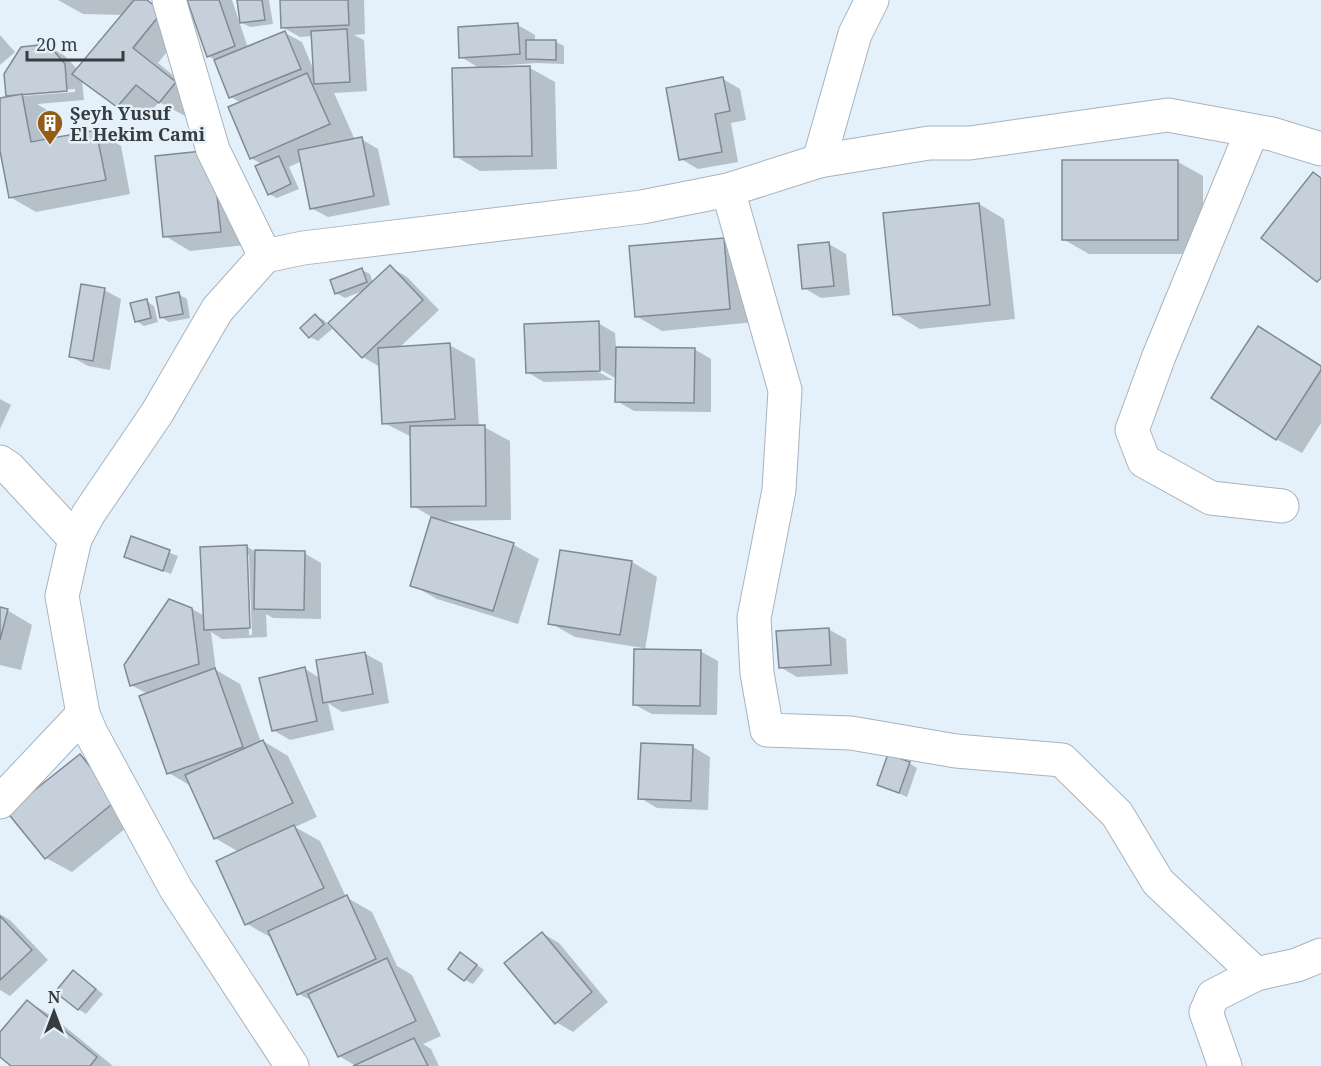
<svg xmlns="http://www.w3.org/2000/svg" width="1321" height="1066" viewBox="0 0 1321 1066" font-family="'Noto Serif',serif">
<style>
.shadow{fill:#0003;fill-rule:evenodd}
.building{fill:#c5d0da;stroke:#808a94;stroke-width:1.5}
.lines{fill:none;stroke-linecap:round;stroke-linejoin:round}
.minor-casing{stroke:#a8b3bd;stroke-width:35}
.minor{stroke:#fff;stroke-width:33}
.labels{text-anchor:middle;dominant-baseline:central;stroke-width:5;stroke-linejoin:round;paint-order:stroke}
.poi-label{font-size:18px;font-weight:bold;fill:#373c40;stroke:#e4f0fa;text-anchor:start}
</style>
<rect width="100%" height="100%" fill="#e4f0fa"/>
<g class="shadow">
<path d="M58,0h89l18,10 21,18 -28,35 42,34 -15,19 -26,-14 -16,18 -26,-14 -35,-26 2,20 -47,4 10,6 6,30 43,-9 25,15 9,48 -94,18 -26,-15 -10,-54v-44l11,-2 -4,-2 41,-49 17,10 13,14 45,-55 -40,-1zM75,89v3l-52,4 -3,-3z"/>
<path d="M188,0h44l16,48 37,-15 17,9 13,31 -2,-37 -13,1 -18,-10 -1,-27h83l1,34 -11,1 10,5 3,51 -33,2 21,47 6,-1 17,10 12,56 -62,12 -17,-9 -9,-47 -13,6 10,22 -22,9 -8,-4 -6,-29 -12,-7 -10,-55 -10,-6 -16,-37 -7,-4z"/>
<path d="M238,0h31l4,24 -23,3 -8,-4z"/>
<path d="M518,25l17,10v6l21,1 8,4v18l-28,-1 -40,3v2h34l25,14 2,87 -77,2 -25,-15 26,-87 -20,-12z"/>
<path d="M0,35l15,17 -15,13z"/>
<path d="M723,79l17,10 6,31 -15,3 7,39 -40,7 -17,-10z"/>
<path d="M212,151l33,94 -55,6 -25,-15z"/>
<path d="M1178,162l25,14v78h-114l-26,-15z"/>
<path d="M979,204l25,15 11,100 -95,10 -25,-15z"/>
<path d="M724,240l25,15 6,67 -93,9 -26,-15z"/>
<path d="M829,244l17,10 4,41 -29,3 -17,-10z"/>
<path d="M390,267l17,10 32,33 -40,38 50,-3 26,14 4,68h5l26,14 1,79 -72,1 75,24 25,14 -21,65 -81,-25 -25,-14 20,-68 -19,-11 -1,-69 -28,-14 -4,-56 -17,-10 2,-67 -20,8 -9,-5 26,-23 8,4 3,9z"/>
<path d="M104,290l17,9 -11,71 -22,-4 -18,-10z"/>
<path d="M178,294l9,5 3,19 -21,4 -8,-5z"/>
<path d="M146,301l8,5 4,16 -14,4 -8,-5z"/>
<path d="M315,316l9,4 8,9 -14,12 -8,-4z"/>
<path d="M598,323l17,10 1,15 78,1 17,10v53l-77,-1 -17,-10v-22l-23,-13 -1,3 20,11 -69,2 -17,-10z"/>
<path d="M1259,328l62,38v57l-19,30 -26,-14z"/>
<path d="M0,399l11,6 -11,24z"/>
<path d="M132,538l46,18 -7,18 -46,-18z"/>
<path d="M246,546l10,6 48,1 17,10v56l-48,-1 -7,-4 1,23 -45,2 -11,-7 5,38 24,14 21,58 2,-1 25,15 29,61 -22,10 25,14 26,56 26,15 25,54 15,9 29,61 -18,8 8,5 8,17h-83l-17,-10 -25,-54 -15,-8 -27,-56 -25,-14 -8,-72 -24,-14 -24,-52 -22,-13 -21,-79 -17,-9 61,-76 13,7zM246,555h3l3,80h-3z"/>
<path d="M561,551l71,11 25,15 -12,73 55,1 18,10 -1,54 -65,-1 -17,-9 8,-57 -68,-11 -25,-14z"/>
<path d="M0,608l7,2 25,15 -11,45 -21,-5z"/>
<path d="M828,629l18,10 2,35 -51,3 -17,-10z"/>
<path d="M364,653l18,10 7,40 -47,9 -14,-9 6,27 -44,10 -17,-10 32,-61 15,9z"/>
<path d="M642,745l51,2 17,10 -2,53 -51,-2 -17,-10z"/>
<path d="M80,755l26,15 36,45 -70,57 -26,-14z"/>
<path d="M909,763l8,5 -10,29 -29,-13z"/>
<path d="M0,914l11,7 37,39 -38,36 -10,-6z"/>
<path d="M542,933l17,10 49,59 -35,30 -17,-10z"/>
<path d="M469,959l15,11 -11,14 -8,-4z"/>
<path d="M74,972l29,22 -17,20 -8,-5z"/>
<path d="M27,1001l25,15 61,50h-100l-13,-11v-20z"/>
</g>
<g class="building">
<path d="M134,0h13l15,12 -29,36 43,34 -17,21 -23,-18 -19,22 -45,-33z"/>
<path d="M187,0h32l16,46 -28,11z"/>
<path d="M237,0h25l3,20 -25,3z"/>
<path d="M280,0h68l1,25 -68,3z"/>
<path d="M518,23l2,31 -61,4 -1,-31z"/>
<path d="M347,29l3,53 -36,2 -3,-53z"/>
<path d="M285,31l16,38 -72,29 -15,-38z"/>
<path d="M526,40h30v20l-30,-1z"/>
<path d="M48,44l17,20 2,27 -61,5 -2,-22 17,-27z"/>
<path d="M530,66l2,90 -78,1 -2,-89z"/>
<path d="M307,73l23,51 -80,35 -22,-52z"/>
<path d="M723,77l7,34 -15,3 7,38 -43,8 -13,-72z"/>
<path d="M22,94l9,48 65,-12 10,50 -97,18 -9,-47v-53z"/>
<path d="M362,137l12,59 -64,13 -12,-59z"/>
<path d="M212,150l9,82 -58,5 -8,-81z"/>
<path d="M279,156l12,28 -23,11 -13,-29z"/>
<rect x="1062" y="160" width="116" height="80"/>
<path d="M1313,172l8,6v100l-4,4 -56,-44z"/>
<path d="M979,203l11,102 -97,10 -10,-102z"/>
<path d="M724,238l6,71 -95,8 -6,-71z"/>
<path d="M829,242l5,44 -32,3 -4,-44z"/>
<path d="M390,265l33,35 -61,58 -34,-35z"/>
<path d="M362,268l5,14 -32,12 -5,-14z"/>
<path d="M81,284l24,4 -12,73 -24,-4z"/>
<path d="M179,292l4,22 -23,4 -4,-21z"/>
<path d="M147,299l4,19 -16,4 -5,-19z"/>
<path d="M315,314l9,10 -15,14 -9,-10z"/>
<path d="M599,321l1,50 -74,2 -2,-49z"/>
<path d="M1258,326l63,40v4l-45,70 -65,-42z"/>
<path d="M450,343l5,76 -73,5 -4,-76z"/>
<path d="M616,347l79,1 -1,55 -79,-1z"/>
<path d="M485,425l1,81 -75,1 -1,-81z"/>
<path d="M431,517l83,26 -21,68 -83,-25z"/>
<path d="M131,536l39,14 -7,21 -39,-14z"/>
<path d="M247,545l3,83 -46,2 -4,-83z"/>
<path d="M255,550l50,1 -1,59 -50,-1z"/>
<path d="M560,550l72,11 -12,74 -72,-11z"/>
<path d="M169,599l23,9 7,56 -69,22 -6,-21z"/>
<path d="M0,607l8,2 -8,31z"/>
<path d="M829,628l2,37 -52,3 -3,-37z"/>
<path d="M634,649l67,1 -1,56 -67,-1z"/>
<path d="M365,652l8,42 -50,9 -7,-43z"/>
<path d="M305,667l12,54 -45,10 -13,-53z"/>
<path d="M215,668l28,79 -76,27 -28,-78z"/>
<path d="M263,740l30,63 -79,36 -29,-64z"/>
<path d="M641,743l52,2 -2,56 -53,-2z"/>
<path d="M80,754l37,46 -72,59 -38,-47z"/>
<path d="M888,754l22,8 -11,31 -22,-8z"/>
<path d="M294,825l30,63 -79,37 -29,-64z"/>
<path d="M347,895l29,64 -79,36 -29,-64z"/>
<path d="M0,916l32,34 -32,30z"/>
<path d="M542,932l50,60 -37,32 -51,-61z"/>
<path d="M460,952l17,13 -13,16 -16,-12z"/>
<path d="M387,958l29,63 -78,36 -30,-63z"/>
<path d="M73,970l23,19 -18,21 -23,-18z"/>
<path d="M27,1000l70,57 -7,9h-79l-11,-9v-25z"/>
<path d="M414,1038l14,28h-75z"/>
</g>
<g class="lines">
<g class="minor-casing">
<g id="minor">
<path d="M169,0l44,150 52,106"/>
<path d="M1252,131l-93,225 -27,74 12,31 67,37 71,8"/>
<path d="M819,161l36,-127 17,-34"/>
<path d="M728,190l57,200 -6,100 -25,128 3,55 10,57 84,3 105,18 106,9 55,54 41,68 98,92 41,-9 24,-10"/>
<path d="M0,462l9,6 66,71"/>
<path d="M0,802l83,-88"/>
<path d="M292,1066l-116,-177 -85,-156 -8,-19 -21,-118 13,-57 14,-26 68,-100 60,-103 48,-54 38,-8 339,-41 86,-17 91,-29 110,-18h41l198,-28 104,19 49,15"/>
<path d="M1225,1066l-19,-54 7,-16 43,-22"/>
</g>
</g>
<use href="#minor" class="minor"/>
</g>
<defs>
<g id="building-pin" transform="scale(1.35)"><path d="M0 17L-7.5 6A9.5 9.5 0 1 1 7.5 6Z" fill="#945c17" stroke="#e4f0fa"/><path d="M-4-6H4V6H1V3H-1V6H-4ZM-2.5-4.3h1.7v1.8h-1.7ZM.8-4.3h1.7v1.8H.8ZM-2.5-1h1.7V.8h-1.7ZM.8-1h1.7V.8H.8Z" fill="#fff"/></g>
</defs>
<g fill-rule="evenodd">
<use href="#building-pin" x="50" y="123"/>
</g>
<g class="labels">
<g class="poi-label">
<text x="70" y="113">Şeyh Yusuf<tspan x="70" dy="21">El Hekim Cami</tspan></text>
</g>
</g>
<g transform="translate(54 1012)" stroke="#e4f0fa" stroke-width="4.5" paint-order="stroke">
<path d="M0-4.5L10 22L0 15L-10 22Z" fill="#373c40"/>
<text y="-9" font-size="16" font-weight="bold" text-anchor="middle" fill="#373c40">N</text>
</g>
<path d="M27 51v9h96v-9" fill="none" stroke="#373c40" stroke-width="3"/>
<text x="36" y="51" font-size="18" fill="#373c40" stroke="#e4f0fa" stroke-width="4.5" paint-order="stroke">20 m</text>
</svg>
